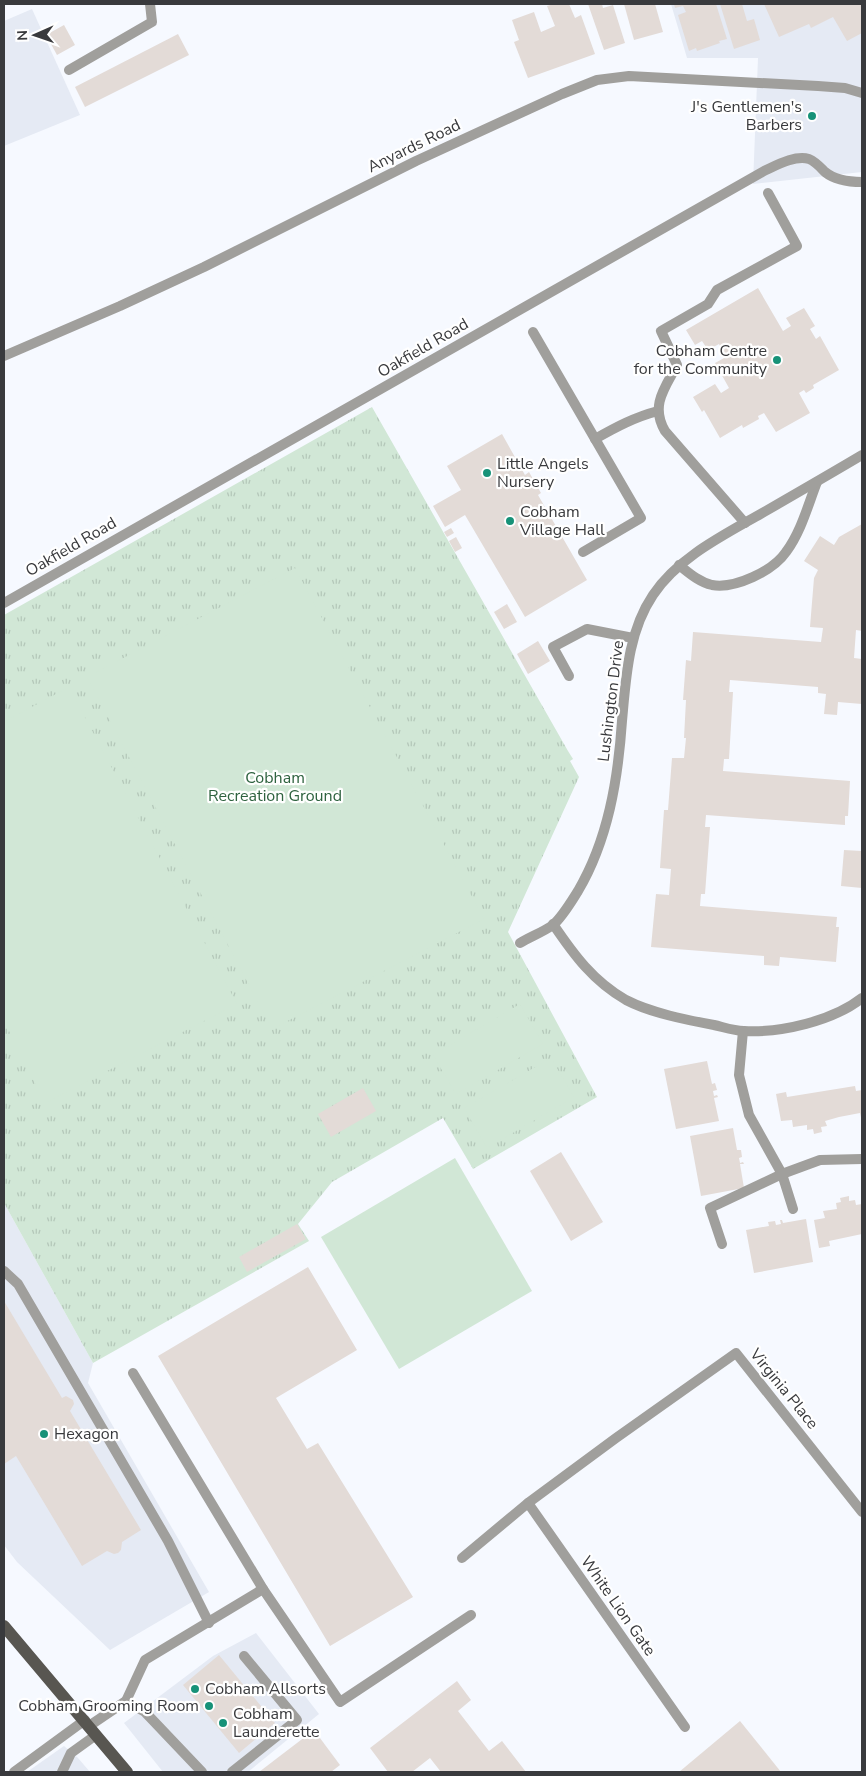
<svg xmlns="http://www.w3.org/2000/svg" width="866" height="1776" viewBox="0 0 866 1776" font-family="'Nunito Sans',sans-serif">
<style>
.built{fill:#e5eaf4}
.grass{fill:url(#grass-tufts)}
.pitch{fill:#d1e7d6}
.building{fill:#e3dbd7}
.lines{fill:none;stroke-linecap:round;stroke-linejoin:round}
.service{stroke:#a09f9c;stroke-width:10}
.minor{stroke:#a09f9c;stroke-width:10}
.primary{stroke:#585651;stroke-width:12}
.poi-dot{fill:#179278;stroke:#fff;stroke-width:2}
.labels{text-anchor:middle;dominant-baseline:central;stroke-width:4.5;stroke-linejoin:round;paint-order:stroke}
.poi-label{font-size:16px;fill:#393a3d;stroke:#fff;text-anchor:start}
.street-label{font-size:16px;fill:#393a3d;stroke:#fff}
.park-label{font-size:16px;fill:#2e623f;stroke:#fff}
</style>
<defs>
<pattern id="grass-tufts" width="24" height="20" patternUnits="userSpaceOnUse" patternTransform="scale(1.25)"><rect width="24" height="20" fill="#d1e7d6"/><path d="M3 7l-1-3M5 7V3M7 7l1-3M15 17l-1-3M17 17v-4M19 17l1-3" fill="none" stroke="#b4c7b9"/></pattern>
</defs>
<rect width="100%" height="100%" fill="#f6f9ff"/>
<g class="built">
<path d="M671,4h191v168l-109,12 5,-126h-71z"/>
<path d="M32,9l48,106 -76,31v-125z"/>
<path d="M4,1203l89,160 -5,20 121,209 -99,58 -93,-88 -13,-17z"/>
<path d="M256,1633l63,81 -71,58h-85l-39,-49 89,-67z"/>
<path d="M64,1746l14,12 12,14h-63z"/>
</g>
<path class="grass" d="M372,407l196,344 5,8 -3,2 9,16 -71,155 89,165 -124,72 -30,-51 -111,64 -34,42 11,17 -216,122 -89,-160v-588z"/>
<g class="pitch">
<path d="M295,568l189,351 -212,110 -185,-352z"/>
<path d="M69,687l168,317 -192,99 -41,-82v-299z"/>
<path d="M520,1004l23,40 -87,50 -23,-39z"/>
<path d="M551,1058l23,39 -87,51 -23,-40z"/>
<path d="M455,1158l77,133 -133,78 -78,-132z"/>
</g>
<g class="building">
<path d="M554,4h15l6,14 6,-3 14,39 -67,24 -14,-36 5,-2 -7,-20 22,-8 7,20 14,-6 -8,-20z"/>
<path d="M588,4h14l1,4 10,-3 12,38 -21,7z"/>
<path d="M624,4h31l8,28 -29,8z"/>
<path d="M674,4h42l11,35 -8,2 1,2 -23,8 -1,-3 -7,3 -11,-36 8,-3 -3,-6 -8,2z"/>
<path d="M720,4h22l5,17 7,-2 6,21 -26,9z"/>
<path d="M764,4h98v29l-15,8 -14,-24 -22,11 -2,-4 -30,13z"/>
<path d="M64,25l11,20 -18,10 -11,-20z"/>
<path d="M178,34l11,21 -104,52 -10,-20z"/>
<path d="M758,288l25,43 8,-5 -5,-8 18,-10 11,18 -5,3 6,10 4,-3 19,34 -26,15 1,3 -8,5 -2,-3 -5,3 11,20 -34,19 -12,-19 -6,3 1,3 -16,9 -1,-3 -22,13 -16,-28 -2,2 -9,-15 22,-13 6,9 8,-5 -14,-25 11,-6 -7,-13 -11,6 -6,-9 -7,4 -9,-15z"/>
<path d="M502,434l23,41 4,-3 12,21 -3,2 49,85 -62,37 -60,-102 -20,12 -12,-21 28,-16 -14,-24z"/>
<path d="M862,524v107l-6,-1 -2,28 8,1v45l-24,-2 -1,13 -13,-1 2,-20 -8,-1v-6l-88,-7 -1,12h4l-4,67h-5l-1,12 127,10 -2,35h-3v9l-139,-10 -1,12h5l-5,67h-4l-1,12 137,11 -1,10h3l-3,35 -56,-5 -1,9 -15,-1v-9l-113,-9 5,-53 13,1 2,-26 -11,-1 4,-58h4l4,-52h12l2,-20h-2l2,-38h-3l3,-40 5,1 2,-29 128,10 2,-14 -13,-1 4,-49 4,-8 -14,-9 16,-25 14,9 5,-8z"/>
<path d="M451,528l3,5 -7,4 -3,-5z"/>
<path d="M456,537l6,11 -7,4 -6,-11z"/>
<path d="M507,604l10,18 -13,7 -10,-17z"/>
<path d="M538,641l12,20 -22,13 -11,-20z"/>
<path d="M844,850l18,1v37l-21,-2z"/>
<path d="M707,1061l5,23 3,-1 2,7 -4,1 1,5 3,-1 1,2 -4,1 5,23 -43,8 -12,-60z"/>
<path d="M855,1086l1,5 6,-1v32l-2,-9 -21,4 -14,4 2,5 -6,1 1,5 -8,2 -1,-5 -6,1v-5l-14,2 -1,-7 -11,1 -5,-27 10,-2 1,5z"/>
<path d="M363,1088l13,23 -45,26 -13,-23z"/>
<path d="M733,1128l4,22h4l1,7 -3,1 1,5 3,-1 1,2h-4l4,24 -43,8 -11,-60z"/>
<path d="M561,1152l42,70 -32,19 -41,-70z"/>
<path d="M849,1196v5l6,-1 1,5 6,-1v30l-33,7 1,5 -11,2 -5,-28 11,-2 -2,-7 14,-2 -1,-6 5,-1 -1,-4z"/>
<path d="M806,1219l7,43 -59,11 -8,-43 23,-4 -1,-4 7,-1 1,4 5,-1 -1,-4h2l1,3z"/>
<path d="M297,1224l9,15 -59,33 -8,-15z"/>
<path d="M308,1267l49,83 -81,48 31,51 11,-6 95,154 -83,49 -172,-290z"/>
<path d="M4,1301l58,97 4,-2 7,4 1,4 -4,7 71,119 -19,12 -1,8 -3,3 -4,1 -7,-3 -25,15 -66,-110 -12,8z"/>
<path d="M219,1655l56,68 -36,30 -56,-68z"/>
<path d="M457,1681l14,19 -13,11 31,40 13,-10 24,31h-85l-11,-14 -18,14h-24l-18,-24z"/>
<path d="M740,1721l41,51h-102z"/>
<path d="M314,1730l26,35 -9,7h-72z"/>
</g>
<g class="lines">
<g class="service">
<path d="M69,70l83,-48 -2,-18"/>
<path d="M533,332l108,186 -58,34"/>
<path d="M595,439c21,-12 40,-22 63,-28"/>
<path d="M745,523l-80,-92c-15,-26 0,-43 12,-66l-16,-34 47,-27 9,-14 80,-44 -29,-53"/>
<path d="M679,565c10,8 20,17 33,20 23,4 61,-14 74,-33 15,-20 22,-47 31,-70"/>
<path d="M569,676l-16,-29 34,-18 46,9"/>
<path d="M4,1271l14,13 150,257 41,82"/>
<path d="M133,1373l130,216 77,113 131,-87"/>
<path d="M126,1701l19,11 57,60"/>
<path d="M89,1726l37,-25 19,-41 118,-71"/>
<path d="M62,1772l9,-19 25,-18"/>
<path d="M232,1772l65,-52 -53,-64"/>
</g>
<g class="minor">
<path d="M4,356l116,-50 84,-39 212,-106 146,-67 35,-14 32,-4 189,10 27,2 17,5"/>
<path d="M4,603l760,-432c13,-6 31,-16 45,-12 7,3 11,8 16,13 10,8 24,10 37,10"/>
<path d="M553,924c21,31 40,57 73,76 25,13 61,20 88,25 9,2 20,6 30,6 37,2 89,-10 118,-33"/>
<path d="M520,943c10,-6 23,-11 33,-18 10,-9 18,-23 25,-34 30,-51 40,-111 44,-170 4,-43 6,-89 31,-126 25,-38 73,-61 111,-83 33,-19 66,-38 98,-57"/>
<path d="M743,1031l-4,44 10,40 33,59 11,35"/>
<path d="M722,1244l-12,-36 72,-34 38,-14 42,-1"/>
<path d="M528,1503l157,224"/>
<path d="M462,1558l66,-55 88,-65 120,-85 126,159"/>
<path d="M14,1772l71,-52"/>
</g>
<path class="primary" d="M4,1626l123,146"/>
</g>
<g class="poi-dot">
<circle cx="812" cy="116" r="5"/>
<circle cx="777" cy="360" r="5"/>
<circle cx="487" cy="473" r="5"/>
<circle cx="510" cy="521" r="5"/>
<circle cx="44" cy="1434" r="5"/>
<circle cx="195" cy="1689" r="5"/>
<circle cx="209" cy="1706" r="5"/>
<circle cx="223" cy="1723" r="5"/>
</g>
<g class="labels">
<g class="poi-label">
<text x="802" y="107" text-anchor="end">J's Gentlemen's<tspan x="802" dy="18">Barbers</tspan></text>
<text x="767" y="351" text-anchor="end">Cobham Centre<tspan x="767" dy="18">for the Community</tspan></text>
<text x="497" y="464">Little Angels<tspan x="497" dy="18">Nursery</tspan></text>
<text x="520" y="512">Cobham<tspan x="520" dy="18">Village Hall</tspan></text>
<text x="54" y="1434">Hexagon</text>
<text x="205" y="1689">Cobham Allsorts</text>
<text x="199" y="1706" text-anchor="end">Cobham Grooming Room</text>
<text x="233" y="1714">Cobham<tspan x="233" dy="18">Launderette</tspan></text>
</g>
<g class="street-label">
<text transform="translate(414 146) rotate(-26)">Anyards Road</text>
<text transform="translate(423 348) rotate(-30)">Oakfield Road</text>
<text transform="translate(71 547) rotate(-30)">Oakfield Road</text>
<text transform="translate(611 701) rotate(-83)">Lushington Drive</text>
<text transform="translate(784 1389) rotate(51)">Virginia Place</text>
<text transform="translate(618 1606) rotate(55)">White Lion Gate</text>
</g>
<g class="park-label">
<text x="275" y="778">Cobham<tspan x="275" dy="18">Recreation Ground</tspan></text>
</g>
</g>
<rect width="866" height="1776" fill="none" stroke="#393a3d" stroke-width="10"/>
<g transform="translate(35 35) rotate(268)" stroke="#ffffff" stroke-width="4" paint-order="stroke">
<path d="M0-4L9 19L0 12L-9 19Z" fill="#393a3d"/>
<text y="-8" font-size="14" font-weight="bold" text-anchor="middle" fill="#393a3d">N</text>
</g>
</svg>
